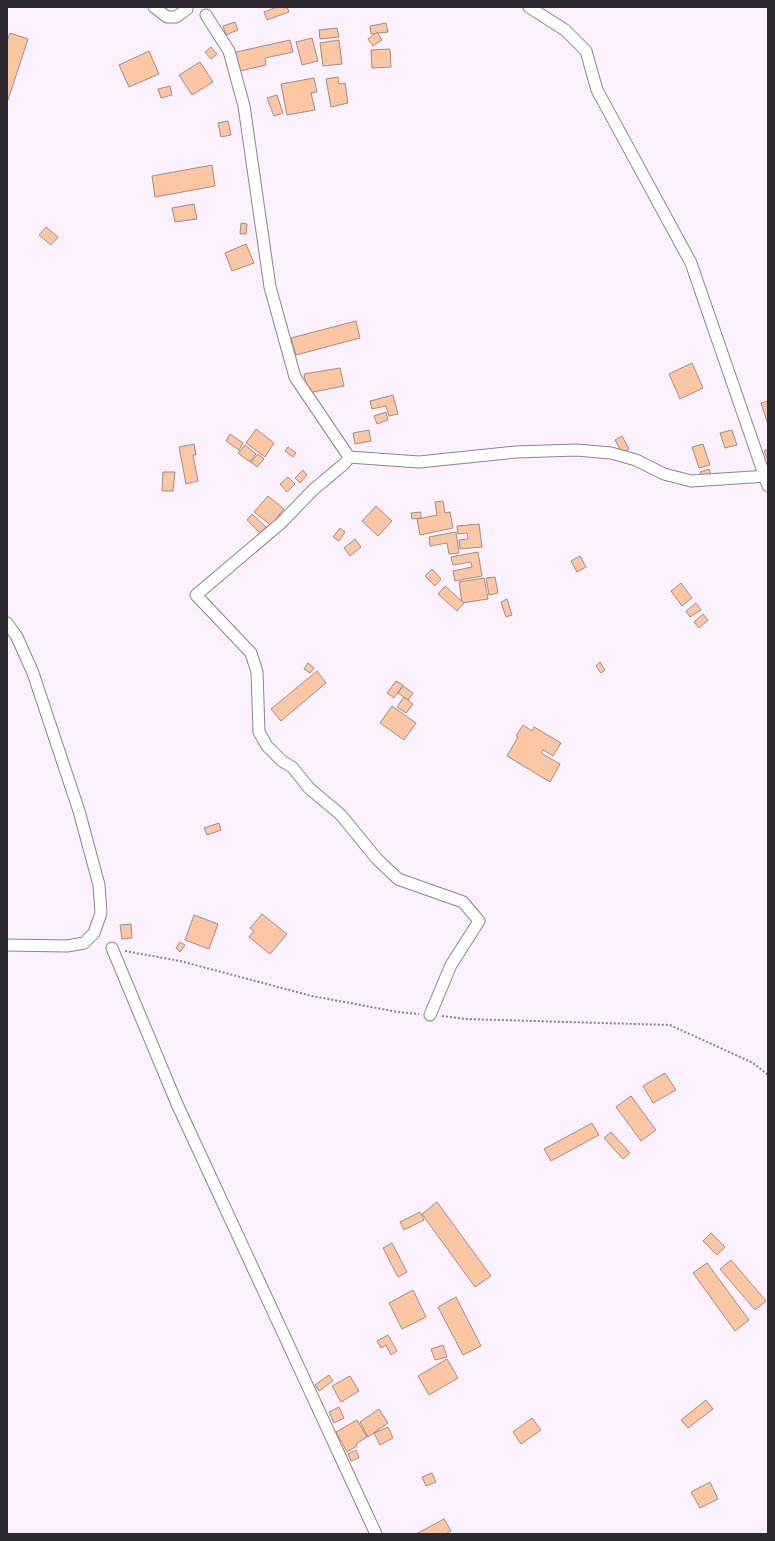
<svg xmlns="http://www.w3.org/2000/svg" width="775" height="1541" viewBox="0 0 775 1541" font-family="'IBM Plex Sans',sans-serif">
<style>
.building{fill:#fac6a3;stroke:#a38e80}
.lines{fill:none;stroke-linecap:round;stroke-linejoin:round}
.street-casing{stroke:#8f8093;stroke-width:13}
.path{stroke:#8a828d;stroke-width:2;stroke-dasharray:2 2;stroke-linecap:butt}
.street{stroke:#fff;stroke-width:11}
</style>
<rect width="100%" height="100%" fill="#fbf1fe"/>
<g class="building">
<path d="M277,7h10l2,5 -22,8 -3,-8z"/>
<path d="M235,22l3,8 -12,5 -3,-9z"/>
<path d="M386,23l2,9 -17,2 -1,-8z"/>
<path d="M337,28l2,9 -19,2 -1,-9z"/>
<path d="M377,32l5,8 -9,6 -5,-7z"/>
<path d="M10,33l18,6 -21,64v-62z"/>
<path d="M312,38l6,23 -16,4 -6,-23z"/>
<path d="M290,40l3,12 -28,6 1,7 -30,7 -4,-19z"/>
<path d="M339,40l3,24 -19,2 -3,-23z"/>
<path d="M211,47l6,7 -6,5 -6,-7z"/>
<path d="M390,49l1,18 -19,1 -1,-18z"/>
<path d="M149,51l10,23 -30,13 -10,-22z"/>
<path d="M200,62l13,20 -21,13 -13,-20z"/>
<path d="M338,77l1,7 6,-1 3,20 -17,4 -5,-28z"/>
<path d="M314,78l3,14 -6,1 4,17 -28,5 -6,-31z"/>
<path d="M170,86l2,9 -11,3 -3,-9z"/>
<path d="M277,95l6,18 -9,3 -7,-18z"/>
<path d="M228,121l3,14 -10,2 -3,-14z"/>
<path d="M212,165l3,21 -60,11 -3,-21z"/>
<path d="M194,204l3,15 -22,3 -3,-14z"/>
<path d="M241,223l6,1 -1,10h-6z"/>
<path d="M46,227l12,10 -7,8 -12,-10z"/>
<path d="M246,244l8,19 -22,8 -7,-18z"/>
<path d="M356,321l4,17 -64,17 -5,-17z"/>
<path d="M692,363l11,25 -23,11 -11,-25z"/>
<path d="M340,368l4,18 -36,7 -4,-19z"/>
<path d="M393,395l5,19 -9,2 -3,-10 -14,3 -2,-8z"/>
<path d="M768,401v24l-7,-22z"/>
<path d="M386,412l2,8 -11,4 -3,-8z"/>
<path d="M256,429l18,14 -9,14 -19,-14z"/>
<path d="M369,430l2,11 -16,3 -2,-11z"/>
<path d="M732,430l5,15 -12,3 -5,-15z"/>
<path d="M230,434l13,9 -4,7 -13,-9z"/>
<path d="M622,436l7,13 -7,4 -7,-13z"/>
<path d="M194,444l2,11h-3l5,26 -12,3 -7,-37z"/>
<path d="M703,444l7,21 -11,3 -7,-21z"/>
<path d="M245,445l11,9 -6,8 -12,-9z"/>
<path d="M288,447l8,6 -3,4 -8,-6z"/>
<path d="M768,449v12l-4,-10z"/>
<path d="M258,454l6,5 -7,8 -6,-5z"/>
<path d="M709,469l2,6 6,-2 2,6 -15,4 -4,-11z"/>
<path d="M303,470l4,5 -7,8 -5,-5z"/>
<path d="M163,472h12l-2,19h-11z"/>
<path d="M288,477l7,7 -8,8 -7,-8z"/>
<path d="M268,496l16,13 -13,16 -17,-13z"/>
<path d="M443,501l2,12 5,-1 3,16 -33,7 -3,-16 20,-4 -2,-13z"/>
<path d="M376,506l16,15 -14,15 -16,-15z"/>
<path d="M421,512v6l-9,1 -1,-6z"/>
<path d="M252,514l14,13 -6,6 -13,-13z"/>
<path d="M479,524l3,23 -22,2 -1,-9 9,-1 -1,-6 -9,1 -1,-8z"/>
<path d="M340,528l5,4 -6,9 -6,-4z"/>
<path d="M456,532l3,21 -10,1 -2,-11 -17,3 -1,-9z"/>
<path d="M355,539l6,8 -11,9 -6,-8z"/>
<path d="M478,552l4,24 -27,5 -2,-10 19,-4 -1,-5 -18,3 -2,-8z"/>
<path d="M580,556l6,11 -9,5 -6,-11z"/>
<path d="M432,569l9,10 -6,7 -10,-10z"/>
<path d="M495,577l3,16 -9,2 -3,-17z"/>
<path d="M484,578l4,21 -26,4 -3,-21z"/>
<path d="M681,583l11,15 -10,8 -11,-15z"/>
<path d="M445,586l19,17 -7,8 -19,-17z"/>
<path d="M507,599l5,16 -6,2 -5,-15z"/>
<path d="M696,603l5,7 -11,7 -4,-6z"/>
<path d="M703,614l5,6 -9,8 -5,-6z"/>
<path d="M600,662l5,8 -4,3 -5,-7z"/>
<path d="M308,663l6,5 -4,5 -6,-4z"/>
<path d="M317,671l9,12 -45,38 -10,-12z"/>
<path d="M396,681l7,4 -9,13 -7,-5z"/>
<path d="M403,686l10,7 -5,7 -10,-7z"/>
<path d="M404,697l9,7 -7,9 -9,-6z"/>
<path d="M392,706l24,17 -12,17 -24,-17z"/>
<path d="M523,725l9,6 2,-4 27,16 -8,13 -10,-6 -2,3 19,11 -10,18 -43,-26 11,-19 -2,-1z"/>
<path d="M219,823l2,7 -14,5 -3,-7z"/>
<path d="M262,914l25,20 -17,20 -21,-17 5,-6 -4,-3z"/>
<path d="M194,915l24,9 -9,25 -24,-9z"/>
<path d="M131,924l1,14 -10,1 -2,-14z"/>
<path d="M180,942l5,3 -5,7 -4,-4z"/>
<path d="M665,1073l11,17 -23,13 -10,-17z"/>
<path d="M631,1096l25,34 -15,11 -25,-34z"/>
<path d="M592,1123l7,12 -48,26 -7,-12z"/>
<path d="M611,1132l19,21 -7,6 -19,-21z"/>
<path d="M437,1202l54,74 -16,11 -53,-73z"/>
<path d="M420,1212l4,8 -20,10 -4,-8z"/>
<path d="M711,1233l14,14 -8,8 -14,-14z"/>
<path d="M392,1243l15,29 -9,5 -15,-29z"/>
<path d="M731,1260l35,41 -11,9 -35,-41z"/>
<path d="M707,1263l42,57 -14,11 -42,-58z"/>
<path d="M413,1290l13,27 -24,12 -13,-26z"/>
<path d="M456,1297l25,49 -18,9 -25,-48z"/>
<path d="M388,1335l9,16 -6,4 -5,-10 -5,3 -4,-7z"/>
<path d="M443,1345l4,12 -12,3 -4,-11z"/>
<path d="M447,1359l11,19 -29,17 -11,-19z"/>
<path d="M329,1375l4,6 -14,10 -4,-6z"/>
<path d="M350,1376l9,15 -18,11 -9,-16z"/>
<path d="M706,1400l7,9 -25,19 -7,-8z"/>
<path d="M339,1407l5,11 -10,5 -5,-11z"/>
<path d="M379,1409l9,14 -20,14 -8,-15z"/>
<path d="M532,1418l9,12 -20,14 -8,-12z"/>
<path d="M357,1420l10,17 -11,7 1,2 -10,6 -11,-20z"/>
<path d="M388,1427l5,11 -13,7 -6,-12z"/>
<path d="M356,1450l3,8 -8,3 -3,-7z"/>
<path d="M432,1473l4,9 -10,4 -4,-9z"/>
<path d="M710,1482l8,17 -18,9 -9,-16z"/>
<path d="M444,1519l7,12 -6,3h-29z"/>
</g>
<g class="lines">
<g class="street-casing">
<g id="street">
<path d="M154,7l13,10h9l11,-8v-2"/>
<path d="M529,7l36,23 21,21 11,39 94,173 77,223"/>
<path d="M206,15l23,36 15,55 26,181 25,90 54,80"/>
<path d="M349,457l-4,6 -32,27 -32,33 -85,72 55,58 6,19 2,60 8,14 15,15 10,6 17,21 32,27 35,43 22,21 65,23 16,19 -28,44 -21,50"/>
<path d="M349,457l70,5 97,-10 60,-2 35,3 25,7 28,14 27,7 77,-5"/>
<path d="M7,623l10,14 16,36 46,138 20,74 2,28 -7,20 -10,10 -17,3 -60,-1"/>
<path d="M112,948l65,156 199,430"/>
</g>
</g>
<g class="path">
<path d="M125,951l55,10 132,35 86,16 21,2"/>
<path d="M442,1016l24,3 204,6 83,38 15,12"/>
</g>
<use href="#street" class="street"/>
</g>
<rect width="775" height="1541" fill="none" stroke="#2d272f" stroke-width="16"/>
</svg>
